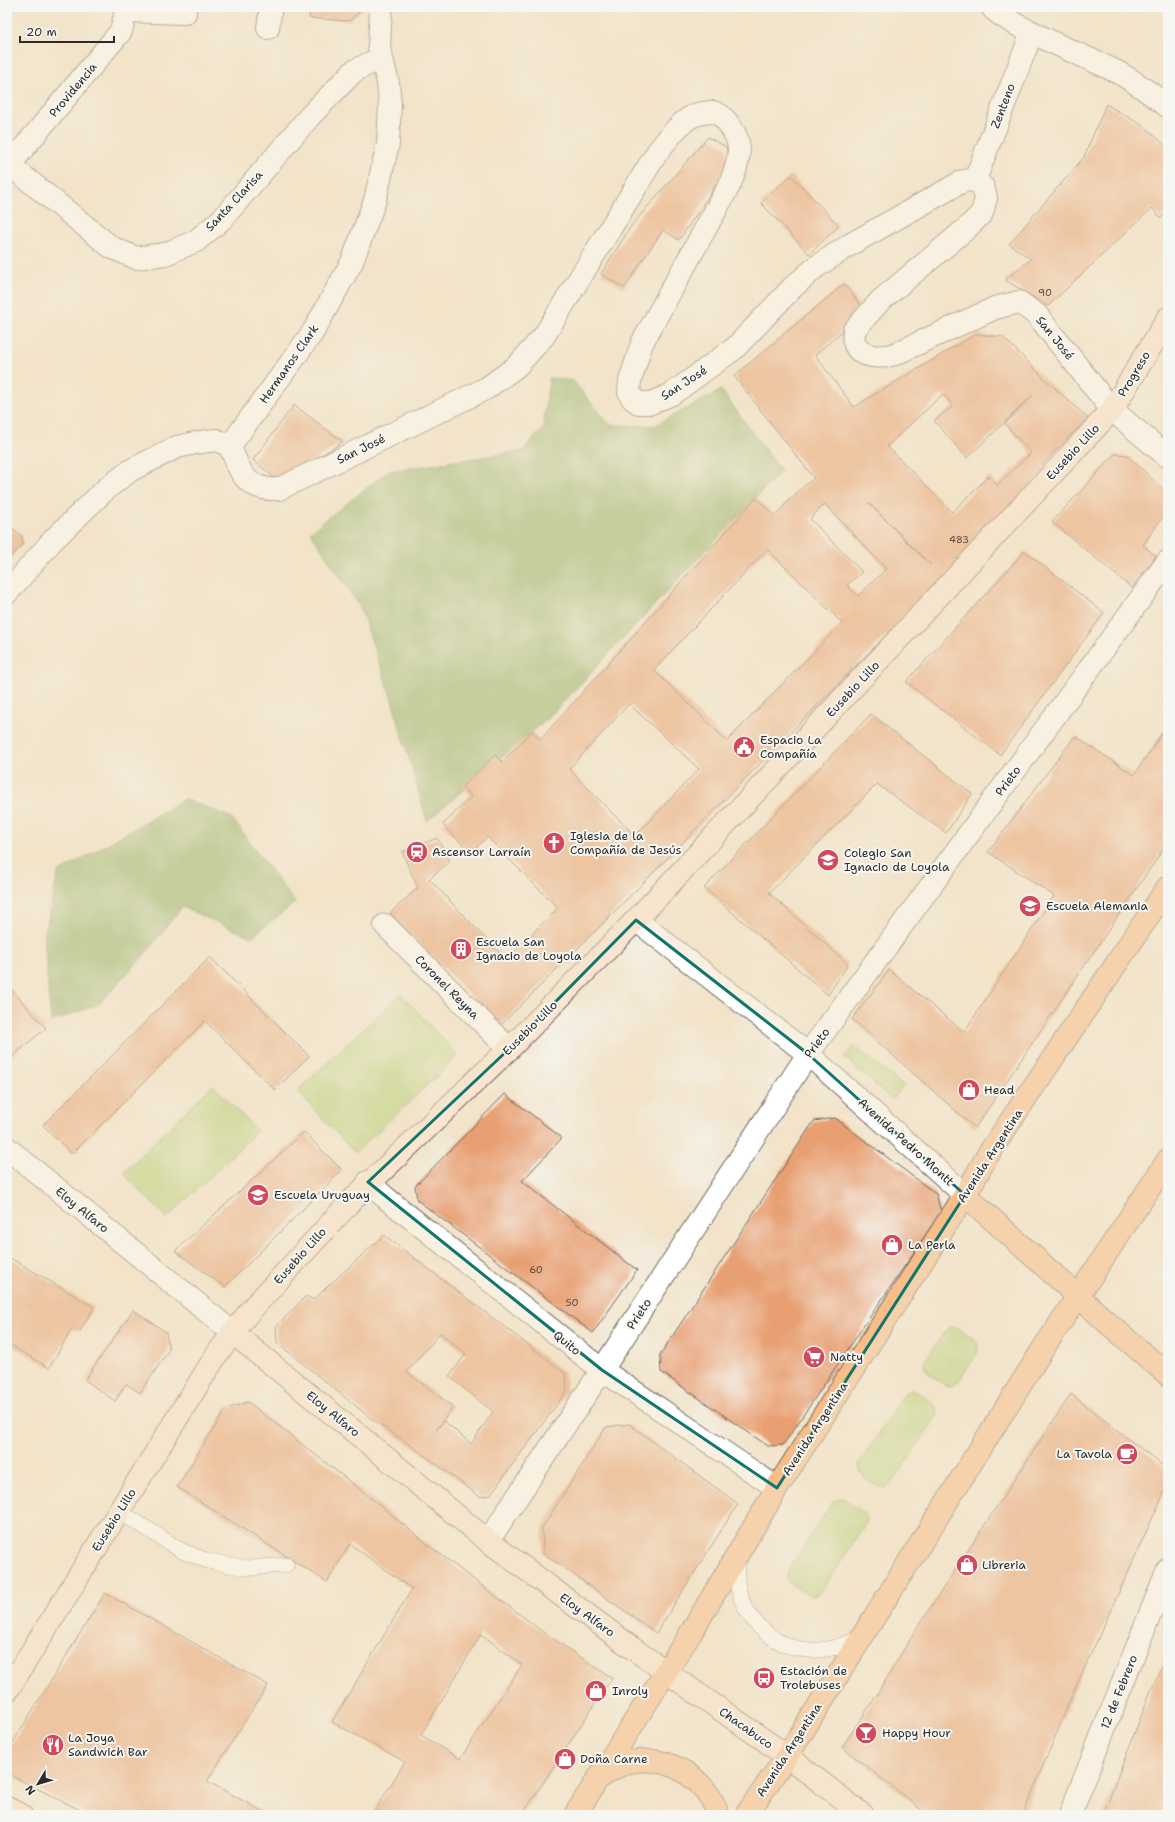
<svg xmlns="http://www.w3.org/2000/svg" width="1175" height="1822" viewBox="0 0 1175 1822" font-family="'Shantell Sans',sans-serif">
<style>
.green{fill:#b3d177;stroke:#6f7e51}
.forest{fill:#8eb368;stroke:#5c6f4a}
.building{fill:#e89f71;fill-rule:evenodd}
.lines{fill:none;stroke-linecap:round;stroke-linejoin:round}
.lane-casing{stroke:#716b62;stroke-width:16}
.street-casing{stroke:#716b62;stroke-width:24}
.secondary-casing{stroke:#716b62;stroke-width:24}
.primary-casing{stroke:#716b62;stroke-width:24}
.lane{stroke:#fff;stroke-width:15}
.street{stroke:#fff;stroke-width:22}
.secondary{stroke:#fce5d0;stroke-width:22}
.primary{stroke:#f8bd89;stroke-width:22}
.marked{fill:none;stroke:#0f766e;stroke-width:3;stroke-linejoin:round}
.labels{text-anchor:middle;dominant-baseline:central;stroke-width:4;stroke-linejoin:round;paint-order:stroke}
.number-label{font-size:10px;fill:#5a483c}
.street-label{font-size:12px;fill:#2b2b2b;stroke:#f6f6f2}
.poi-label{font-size:12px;fill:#2b2b2b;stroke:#f6f6f2;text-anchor:start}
</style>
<rect width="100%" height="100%" fill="#f6f6f2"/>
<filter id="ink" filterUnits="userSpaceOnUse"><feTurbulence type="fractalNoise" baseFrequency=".025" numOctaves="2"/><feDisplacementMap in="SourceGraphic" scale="8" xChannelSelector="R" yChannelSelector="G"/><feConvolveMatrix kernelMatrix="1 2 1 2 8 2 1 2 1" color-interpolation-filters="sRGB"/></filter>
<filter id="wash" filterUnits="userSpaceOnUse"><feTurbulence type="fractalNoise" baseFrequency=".012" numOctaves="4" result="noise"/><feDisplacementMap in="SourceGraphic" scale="16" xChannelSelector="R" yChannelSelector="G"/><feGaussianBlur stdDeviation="0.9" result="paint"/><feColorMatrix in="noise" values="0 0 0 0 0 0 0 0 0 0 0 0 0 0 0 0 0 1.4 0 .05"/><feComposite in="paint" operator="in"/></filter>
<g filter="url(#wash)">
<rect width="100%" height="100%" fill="#f2e3c9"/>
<g class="green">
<path d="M401,994l57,62 -103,97 -58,-62z"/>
<path d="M854,1046l49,40 -11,14 -48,-43z"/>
<path d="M213,1085l44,46 -90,87 -44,-45z"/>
<path d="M950,1326h4l20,13 4,5v8l-20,30 -6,4 -7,-1 -18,-13 -3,-7 2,-7z"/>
<path d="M911,1390c11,3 27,13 27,25l-47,69 -5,4c-12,-1 -28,-11 -27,-24l46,-71z"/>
<path d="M844,1498l21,17 2,6 -45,70 -6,4 -6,1 -21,-13 -2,-6 1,-6 44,-68 5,-4z"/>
</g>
<g class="forest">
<path d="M549,378l24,3 37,44 44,1 67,-36 60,81 -233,247 -121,103 -36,-124 -31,-90 -50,-75 79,-61 133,-20 21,-22z"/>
<path d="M184,799l47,18 64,86 -44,34 -69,-30 -38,48 -45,49 -48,18 -7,-84 14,-65z"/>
</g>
<g id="blocks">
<g class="building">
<path d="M310,7h55l-16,14 -40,-3z"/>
<path d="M1106,104l40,24 22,20v63l-7,7 -9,-10 -104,98 -43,-26 26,-21 -22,-15 75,-87z"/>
<path d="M708,137l18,10 4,17 -51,76 -16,-10 -39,58 -23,-14 30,-48z"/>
<path d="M791,175l48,51 -30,28 -48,-51z"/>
<path d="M844,284l21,27 -50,44 39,52 122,-73 27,3 44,44 41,37 -46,46 4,6 -101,109 -53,50 -243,248 -149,149 -110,-113 28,-25 -16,-36 35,-14 13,23 -21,18 77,81 52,-52 -71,-71 -16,16 -28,-28 28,-29 -9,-9 33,-32 7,7 30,-31 8,9 216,-242 19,18 16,-18 23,-20 -80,-102zM943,394l10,12 -19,15 33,37 66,-63 -28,29 26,29 -34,32 -8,-9 -37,36 -65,-66zM868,502l63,63 -20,-19zM825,504l61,65 -28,27 -11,-11 15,-13 -52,-53zM767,549l75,74 -115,118 -73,-71zM629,704l70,65 -64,67 -66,-67z"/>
<path d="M294,405l49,37 -64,39 -26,-21z"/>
<path d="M1115,454l12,1 41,39 -1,17 -24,34 13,11 -24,32 -80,-66z"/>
<path d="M7,523l15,13 1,8 -16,17z"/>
<path d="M1025,551l79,62 -104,142 -94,-73z"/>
<path d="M871,714l101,80 -26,39 -69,-49 -108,109 79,71 -20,31 -124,-107z"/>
<path d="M1168,724v118l-193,286 -123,-109 37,-49 75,62 90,-136 -66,-44 87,-116 59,39z"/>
<path d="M210,957l99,99 -34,34 -70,-69 -133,133 -29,-29z"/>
<path d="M7,985l39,43 -39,33z"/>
<path d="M505,1094l57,44 -40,43 115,89 -44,63 -176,-133 -2,-14z"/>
<path d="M835,1118l101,76 5,18 -158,233 -15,1 -107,-74 -1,-17 154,-234z"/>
<path d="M304,1132l38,38 -117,117 -50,-36z"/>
<path d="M384,1235l181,138 2,18 -77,104 -10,2 -60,-45 -48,-33 -95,-76 -1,-16 30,-31 7,4zM440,1333l26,21 -17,22 44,36 -22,32 -27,-23 -8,9 17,-23 -46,-35z"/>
<path d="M7,1256l87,51 -14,24 -8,-2 -23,39 -42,-25z"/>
<path d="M133,1310l33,22 3,18 -29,43 -14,-9 -11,17 -30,-21z"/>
<path d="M1071,1394l95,74 2,16 -98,216 -47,115h-95l-86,-68 31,-46 44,-73z"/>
<path d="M248,1402l128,100 60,49 107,81 69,46 -90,137h-150l33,-53 -73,-40 80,-133 -62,-45 -23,38 -150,-95 49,-78zM481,1634l41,31 -62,94 -39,-24z"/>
<path d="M629,1424l109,80 -82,129 -113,-80 -1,-25 64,-101z"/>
<path d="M105,1593l163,92 -61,96 62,34h-179l-78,-39 -5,-16v-8z"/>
<path d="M1168,1651v151l-4,13h-61l47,-122z"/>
</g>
</g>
</g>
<g filter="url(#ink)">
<use href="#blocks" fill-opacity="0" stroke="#716b62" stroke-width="1"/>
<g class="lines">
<g class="lane-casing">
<g id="lane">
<path d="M119,1511l63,40 26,10 39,7 39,-3"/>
<path d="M738,1558c-10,47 31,96 81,92 16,-1 29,-7 43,-14"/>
</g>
</g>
<g class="street-casing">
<g id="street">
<path d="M992,7c8,15 104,54 125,65 18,9 36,23 51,35"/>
<path d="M126,11l59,2"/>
<path d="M268,28l3,-21"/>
<path d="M7,163l104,84 25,11 29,-4 31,-13 26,-22 88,-103 44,-45 27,-13"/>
<path d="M7,168l114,-137 5,-20 4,-4"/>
<path d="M975,180l57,-148"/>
<path d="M230,446c10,27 16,45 49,43l208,-101 30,-22 27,-30 114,-185c11,-13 23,-32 40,-37 4,-1 12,-2 15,-2 13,3 25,24 26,36 0,14 -5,26 -10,38l-87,157 -12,38 -1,11 4,7 5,4h13l21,-9 63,-46 58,-61 23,-20 35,-23 112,-63 12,-1 8,7 3,11 -4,15 -15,15 -87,73 -26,29c0,4 -1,8 0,12 5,17 29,16 41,12l100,-46 24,-6 18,13 75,95 56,47"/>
<path d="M230,446l83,-114 39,-70 23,-62 13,-56 2,-40 -2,-21 -9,-36 2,-40"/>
<path d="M7,593l46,-53 53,-51 25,-19 46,-23 18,-4 21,-3 14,6"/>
<path d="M636,920l172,134 157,141"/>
<path d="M385,925l124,124"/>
<path d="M7,1148l225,184"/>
<path d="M368,1182l18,16 216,172 175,118"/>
<path d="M488,1541l114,-171 206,-316 360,-493"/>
<path d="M1070,1815l98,-246"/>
</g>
</g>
<g class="secondary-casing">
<g id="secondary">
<path d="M232,1332l256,209 144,107 155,108 76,59"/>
<path d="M7,1691l210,-337 33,-43 102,-111 157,-151 127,-129 476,-510 56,-92"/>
<path d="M7,1808l14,7"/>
</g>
</g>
<g class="primary-casing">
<g id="primary">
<path d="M965,1195l144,129 59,51"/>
<path d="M600,1777c9,-6 19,-12 30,-15 39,-8 77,17 88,53"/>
<path d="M575,1815l117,-184 85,-143 188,-293 24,-42 179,-266"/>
<path d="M746,1815l41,-59 254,-404 127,-192"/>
</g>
</g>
<use href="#lane" class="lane"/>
<use href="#street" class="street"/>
<use href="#secondary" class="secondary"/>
<use href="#primary" class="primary"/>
</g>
</g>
<path d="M0 0H1175V1822H0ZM636,920l172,134 157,141 -188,293 -175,-118 -234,-188 141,-133z" fill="#f2e3c9" fill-opacity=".55" fill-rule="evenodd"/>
<path class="marked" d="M636,920l172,134 157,141 -188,293 -175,-118 -234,-188 141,-133z"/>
<defs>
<g id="civic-disc" transform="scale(1.15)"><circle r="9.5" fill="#d1495b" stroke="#f6f6f2"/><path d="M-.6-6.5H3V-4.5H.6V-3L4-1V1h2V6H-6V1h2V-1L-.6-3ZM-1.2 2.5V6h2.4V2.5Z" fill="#fff"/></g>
<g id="church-disc" transform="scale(1.15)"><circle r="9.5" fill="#d1495b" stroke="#f6f6f2"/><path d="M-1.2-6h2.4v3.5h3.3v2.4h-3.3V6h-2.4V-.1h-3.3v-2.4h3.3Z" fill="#fff"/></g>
<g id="station-disc" transform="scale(1.15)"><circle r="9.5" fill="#d1495b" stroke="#f6f6f2"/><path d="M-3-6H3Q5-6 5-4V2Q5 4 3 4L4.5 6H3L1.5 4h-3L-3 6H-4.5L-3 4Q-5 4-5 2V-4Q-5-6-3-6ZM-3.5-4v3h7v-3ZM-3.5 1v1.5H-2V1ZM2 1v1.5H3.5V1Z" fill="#fff"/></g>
<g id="school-disc" transform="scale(1.15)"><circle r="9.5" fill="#d1495b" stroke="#f6f6f2"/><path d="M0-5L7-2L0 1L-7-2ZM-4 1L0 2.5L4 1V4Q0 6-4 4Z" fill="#fff"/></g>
<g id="building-disc" transform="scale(1.15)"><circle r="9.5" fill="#d1495b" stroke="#f6f6f2"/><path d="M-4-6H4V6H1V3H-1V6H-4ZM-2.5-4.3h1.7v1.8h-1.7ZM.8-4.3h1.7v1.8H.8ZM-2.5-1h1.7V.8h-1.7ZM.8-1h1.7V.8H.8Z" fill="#fff"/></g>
<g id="shop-disc" transform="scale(1.15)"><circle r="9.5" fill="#d1495b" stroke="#f6f6f2"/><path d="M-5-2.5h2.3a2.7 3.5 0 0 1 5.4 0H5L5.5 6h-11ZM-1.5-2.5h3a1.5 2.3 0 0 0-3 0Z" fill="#fff"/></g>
<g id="supermarket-disc" transform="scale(1.15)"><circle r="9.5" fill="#d1495b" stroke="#f6f6f2"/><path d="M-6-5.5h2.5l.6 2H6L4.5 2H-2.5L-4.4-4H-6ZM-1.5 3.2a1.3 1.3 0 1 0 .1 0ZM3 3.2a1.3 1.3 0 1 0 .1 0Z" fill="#fff"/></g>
<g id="cafe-disc" transform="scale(1.15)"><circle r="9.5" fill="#d1495b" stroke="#f6f6f2"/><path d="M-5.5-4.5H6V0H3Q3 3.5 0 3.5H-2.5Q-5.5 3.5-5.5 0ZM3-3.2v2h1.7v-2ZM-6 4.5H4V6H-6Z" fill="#fff"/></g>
<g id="bus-disc" transform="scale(1.15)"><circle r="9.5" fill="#d1495b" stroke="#f6f6f2"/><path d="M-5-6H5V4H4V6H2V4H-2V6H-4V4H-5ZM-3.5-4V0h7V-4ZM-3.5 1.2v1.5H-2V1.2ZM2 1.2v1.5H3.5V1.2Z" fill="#fff"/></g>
<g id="bar-disc" transform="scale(1.15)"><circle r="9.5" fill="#d1495b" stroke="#f6f6f2"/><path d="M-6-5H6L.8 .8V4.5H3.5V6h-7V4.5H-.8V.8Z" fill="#fff"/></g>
<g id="restaurant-disc" transform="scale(1.15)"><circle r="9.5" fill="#d1495b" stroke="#f6f6f2"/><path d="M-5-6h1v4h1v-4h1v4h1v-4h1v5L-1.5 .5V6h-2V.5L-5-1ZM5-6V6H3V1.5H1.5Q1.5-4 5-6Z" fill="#fff"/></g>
</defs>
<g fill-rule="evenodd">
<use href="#civic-disc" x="744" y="747"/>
<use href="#church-disc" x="554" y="843"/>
<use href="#station-disc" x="417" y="852"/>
<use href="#school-disc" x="828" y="860"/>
<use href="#school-disc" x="1030" y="906"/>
<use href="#building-disc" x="461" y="949"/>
<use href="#shop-disc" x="969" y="1090"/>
<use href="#school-disc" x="258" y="1195"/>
<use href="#shop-disc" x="892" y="1245"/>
<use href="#supermarket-disc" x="814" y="1357"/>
<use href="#cafe-disc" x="1127" y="1454"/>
<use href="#shop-disc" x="967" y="1565"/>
<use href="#bus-disc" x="764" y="1678"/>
<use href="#shop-disc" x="596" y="1691"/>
<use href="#bar-disc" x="866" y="1733"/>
<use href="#restaurant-disc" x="53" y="1745"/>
<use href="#shop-disc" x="565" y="1759"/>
</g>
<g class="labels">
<g class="number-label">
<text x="1045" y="292">90</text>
<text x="959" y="539">483</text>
<text x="536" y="1269">60</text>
<text x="572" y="1302">50</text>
</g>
<g class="street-label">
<text transform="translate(73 90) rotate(-50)">Providencia</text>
<text transform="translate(1003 106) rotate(-69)">Zenteno</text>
<text transform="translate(234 201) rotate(-47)">Santa Clarisa</text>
<text transform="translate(1055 338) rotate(51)">San José</text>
<text transform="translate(289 364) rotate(-55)">Hermanos Clark</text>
<text transform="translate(1134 374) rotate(-59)">Progreso</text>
<text transform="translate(684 383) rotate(-33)">San José</text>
<text transform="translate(361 449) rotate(-26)">San José</text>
<text transform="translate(1073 452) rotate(-47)">Eusebio Lillo</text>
<text transform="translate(853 689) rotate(-47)">Eusebio Lillo</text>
<text transform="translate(1008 781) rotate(-54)">Prieto</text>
<text transform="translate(447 987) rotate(45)">Coronel Reyna</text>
<text transform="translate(530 1028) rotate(-45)">Eusebio Lillo</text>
<text transform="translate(817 1043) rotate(-54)">Prieto</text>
<text transform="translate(906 1142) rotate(42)">Avenida Pedro Montt</text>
<text transform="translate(990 1156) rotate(-57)">Avenida Argentina</text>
<text transform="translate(82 1210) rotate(39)">Eloy Alfaro</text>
<text transform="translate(300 1256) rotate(-48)">Eusebio Lillo</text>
<text transform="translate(639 1314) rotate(-57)">Prieto</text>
<text transform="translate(567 1343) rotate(39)">Quito</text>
<text transform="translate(333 1414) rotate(39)">Eloy Alfaro</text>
<text transform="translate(815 1429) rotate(-57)">Avenida Argentina</text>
<text transform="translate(114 1520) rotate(-58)">Eusebio Lillo</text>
<text transform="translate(587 1615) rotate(36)">Eloy Alfaro</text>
<text transform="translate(1119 1692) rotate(-68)">12 de Febrero</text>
<text transform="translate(746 1728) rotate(35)">Chacabuco</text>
<text transform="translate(789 1750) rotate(-57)">Avenida Argentina</text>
</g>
<g class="poi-label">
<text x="760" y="740">Espacio La<tspan x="760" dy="14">Compañía</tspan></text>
<text x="570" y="836">Iglesia de la<tspan x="570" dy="14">Compañía de Jesús</tspan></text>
<text x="432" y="852">Ascensor Larraín</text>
<text x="844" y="853">Colegio San<tspan x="844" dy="14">Ignacio de Loyola</tspan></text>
<text x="1046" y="906">Escuela Alemania</text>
<text x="476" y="942">Escuela San<tspan x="476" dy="14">Ignacio de Loyola</tspan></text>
<text x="984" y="1090">Head</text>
<text x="274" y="1195">Escuela Uruguay</text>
<text x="908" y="1245">La Perla</text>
<text x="830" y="1357">Natty</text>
<text x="1112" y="1454" text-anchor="end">La Tavola</text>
<text x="982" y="1565">Libreria</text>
<text x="780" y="1671">Estación de<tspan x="780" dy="14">Trolebuses</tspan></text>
<text x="612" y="1691">Inroly</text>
<text x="882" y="1733">Happy Hour</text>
<text x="68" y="1738">La Joya<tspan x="68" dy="14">Sandwich Bar</tspan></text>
<text x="580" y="1759">Doña Carne</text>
</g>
</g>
<rect width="1175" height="1822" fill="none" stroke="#f6f6f2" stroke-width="24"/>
<g transform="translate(38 1784) rotate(232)" stroke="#f6f6f2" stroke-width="3" paint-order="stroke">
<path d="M0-3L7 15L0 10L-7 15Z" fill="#2b2b2b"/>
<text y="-6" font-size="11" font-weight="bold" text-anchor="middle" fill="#2b2b2b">N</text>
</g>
<path d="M20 36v6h94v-6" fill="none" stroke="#2b2b2b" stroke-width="2"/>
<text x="26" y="36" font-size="12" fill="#2b2b2b" stroke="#f6f6f2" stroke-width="3" paint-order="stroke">20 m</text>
</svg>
